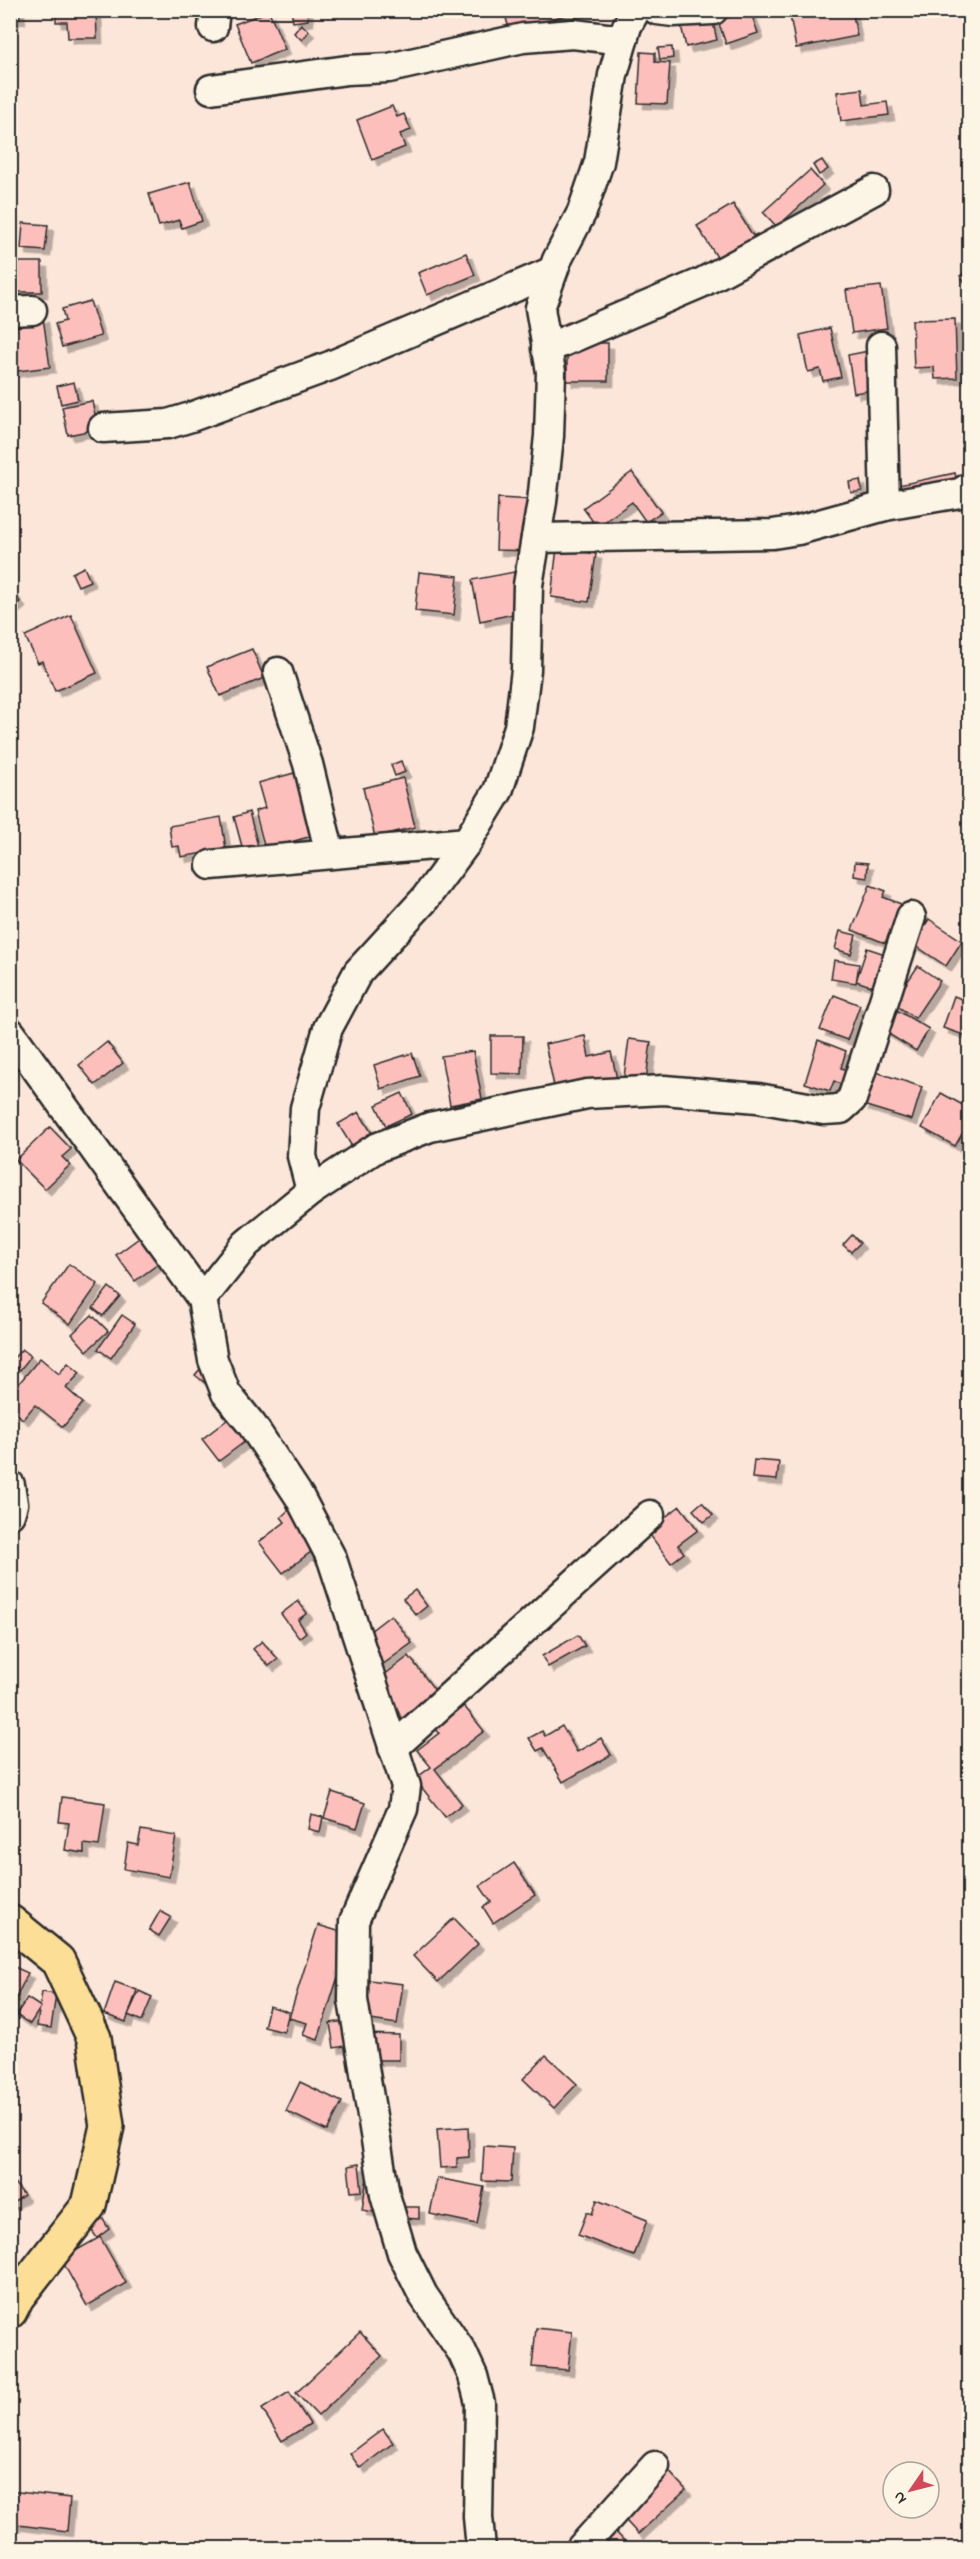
<svg xmlns="http://www.w3.org/2000/svg" width="980" height="2559" viewBox="0 0 980 2559" font-family="'Indie Flower',sans-serif">
<style>
.building{fill:#fcbfbc;stroke:#2b2b2b;stroke-width:1.5;filter:url(#shadow)}
.lines{fill:none;stroke-linecap:round;stroke-linejoin:round}
.minor-casing{stroke:#2b2b2b;stroke-width:33}
.major-casing{stroke:#2b2b2b;stroke-width:38}
.minor{stroke:#fcf5e5;stroke-width:28}
.major{stroke:#fdde96;stroke-width:33}
</style>
<defs>
<filter id="shadow"><feDropShadow dx="5.5" dy="5.5" stdDeviation="0" flood-color="#0004"/></filter>
</defs>
<rect width="100%" height="100%" fill="#fce5d9"/>
<filter id="ink" filterUnits="userSpaceOnUse"><feTurbulence type="fractalNoise" baseFrequency=".0167" numOctaves="2"/><feDisplacementMap in="SourceGraphic" scale="12" xChannelSelector="R" yChannelSelector="G"/><feConvolveMatrix kernelMatrix="1 2 1 2 8 2 1 2 1" color-interpolation-filters="sRGB"/></filter>
<g filter="url(#ink)">
<g class="building">
<path d="M10,10h9l1,8 -10,2z"/>
<path d="M56,10h40l1,28h-29l-1,-16h-11z"/>
<path d="M291,10h16l1,10 -15,2z"/>
<path d="M581,10l-71,22 -6,-21 3,-1z"/>
<path d="M750,10l8,23 -32,11 -8,-23z"/>
<path d="M789,10h63l5,26 -61,12z"/>
<path d="M269,11l16,38 -34,14 -16,-39z"/>
<path d="M711,14l6,26 -31,7 -6,-26z"/>
<path d="M301,24l8,7 -7,9 -8,-7z"/>
<path d="M672,47l1,11 -13,2 -2,-12z"/>
<path d="M641,52l14,1v9l15,1 -3,41 -29,-1z"/>
<path d="M862,89l2,16 23,-3 2,13 -48,6 -4,-29z"/>
<path d="M392,106l5,11 7,-3 7,16 -11,4 5,13 -33,13 -15,-40z"/>
<path d="M822,160l6,9 -9,6 -6,-10z"/>
<path d="M810,170l13,15 -46,42 -14,-15z"/>
<path d="M190,182l12,39 -20,7 -3,-8 -20,6 -10,-32z"/>
<path d="M733,204l20,32 4,-2 6,10 -39,24 -27,-42z"/>
<path d="M23,223l25,2 -3,26 -24,-2z"/>
<path d="M466,253l9,22 -48,20 -9,-22z"/>
<rect x="10" y="262" width="32" height="30"/>
<path d="M970,269v20l-10,-13z"/>
<path d="M881,286l6,42 -35,5 -6,-43z"/>
<path d="M90,301l11,35 -39,11 -7,-23 10,-3 -3,-12z"/>
<path d="M43,317l7,50 -40,5v-51z"/>
<path d="M955,319l2,59 -22,1 -1,-12 -20,1 -2,-48z"/>
<path d="M830,328l11,49 -18,4 -3,-12 -12,3 -8,-37z"/>
<rect x="567" y="343" width="41" height="38"/>
<path d="M874,350l6,39 -26,4 -6,-38z"/>
<path d="M74,382l4,18 -17,4 -4,-18z"/>
<path d="M92,401l6,28 -30,6 -6,-28z"/>
<path d="M632,472l29,40 -15,10 -14,-20 -35,25 -14,-19z"/>
<path d="M955,473l3,12 -56,12 -3,-12z"/>
<path d="M860,480l2,11 -11,2 -2,-11z"/>
<path d="M498,498l36,2 -2,51 -36,-1z"/>
<path d="M557,548l39,6 -7,48 -38,-5z"/>
<path d="M84,567l6,14 -12,5 -6,-13z"/>
<path d="M419,572l39,4 -4,39 -39,-4z"/>
<path d="M514,572l9,40 -43,9 -8,-41z"/>
<path d="M14,593l6,9 -10,8v-14z"/>
<path d="M71,615l26,58 -42,18 -13,-30 -4,2 -13,-27z"/>
<path d="M252,649l12,29 -44,18 -13,-29z"/>
<path d="M401,761l4,11 -10,4 -4,-11z"/>
<path d="M305,770l18,63 -58,16 -10,-38 10,-3 -7,-25z"/>
<path d="M403,778l12,49 -40,10 -12,-49z"/>
<path d="M249,812l10,38 -15,4 -10,-37z"/>
<path d="M221,817l5,32 -45,8 -2,-11 -7,1 -3,-21z"/>
<path d="M855,862l13,1 -1,15 -13,-2z"/>
<path d="M870,885l16,6 -3,6 18,7 -16,39 -33,-13z"/>
<path d="M929,919l33,22 -16,25 -33,-22z"/>
<path d="M840,931l16,4 -5,19 -16,-5z"/>
<path d="M867,948l24,8 -11,33 -24,-8z"/>
<path d="M834,960l25,4 -3,19 -25,-4z"/>
<path d="M918,966l22,15 -25,37 -22,-15z"/>
<path d="M834,995l26,10 -13,35 -27,-10z"/>
<path d="M954,996l16,6v35l-27,-9z"/>
<path d="M895,1009l34,20 -13,22 -34,-21z"/>
<path d="M491,1036h32l-1,38 -31,-1z"/>
<path d="M585,1036l4,21 22,-5 6,27 -62,12 -10,-47z"/>
<path d="M629,1039l22,3 -5,38 -22,-3z"/>
<path d="M818,1040l28,11 -5,17 7,2 -5,15 -9,-4 -4,10 -25,-8z"/>
<path d="M107,1042l16,21 -28,22 -16,-20z"/>
<path d="M473,1051l9,48 -32,6 -9,-49z"/>
<path d="M412,1053l8,23 -39,13 -7,-24z"/>
<path d="M873,1071l49,16 -10,33 -49,-15z"/>
<path d="M402,1093l10,21 -26,12 -10,-21z"/>
<path d="M941,1093l29,16v11l-15,26 -33,-18z"/>
<path d="M359,1112l17,28 -20,13 -18,-29z"/>
<path d="M50,1127l21,22 -9,8 8,8 -25,24 -29,-29z"/>
<path d="M150,1230l19,26 -34,25 -19,-26z"/>
<path d="M852,1235l8,8 -9,9 -8,-7z"/>
<path d="M69,1264l29,20 -28,40 -29,-21z"/>
<path d="M109,1287l11,9 -17,20 -10,-8z"/>
<path d="M92,1315l16,16 -21,20 -15,-17z"/>
<path d="M122,1315l13,9 -24,34 -13,-9z"/>
<path d="M22,1349l9,7 -11,14 -10,-8z"/>
<path d="M40,1358l19,16 9,-11 12,10 -14,15 17,15 -20,24 -28,-22 -12,14 -13,-10v-15z"/>
<path d="M207,1361l8,30 -20,-16z"/>
<path d="M234,1403l13,37 -28,21 -17,-22 25,-19 -6,-7z"/>
<path d="M754,1460l25,2 -2,18 -25,-2z"/>
<path d="M702,1502l11,13 -9,7 -11,-12z"/>
<path d="M680,1506l18,24 -20,15 6,8 -13,10 -24,-32z"/>
<path d="M292,1507l10,12 -5,4 19,25 -33,25 -24,-31 26,-20 -4,-5z"/>
<path d="M415,1590l12,16 -11,9 -13,-16z"/>
<path d="M298,1601l9,12 -9,7 8,12 -7,6 -18,-24z"/>
<path d="M391,1615l21,28 -30,22 -21,-27z"/>
<path d="M578,1635l7,11 -37,21 -6,-11z"/>
<path d="M262,1641l16,18 -9,7 -16,-17z"/>
<path d="M409,1656l28,37 -34,26 -28,-37z"/>
<path d="M464,1706l20,25 -49,38 27,35 -17,13 -30,-38 16,-12 -14,-17 22,-17 -7,-9 10,-8 3,5z"/>
<path d="M562,1726l15,26 24,-14 10,17 -48,27 -20,-34 -6,3 -8,-13 13,-7 3,5z"/>
<path d="M332,1792l33,11 -8,25 -33,-10z"/>
<path d="M62,1797l43,6 -6,43 -15,-2v9l-19,-3 4,-27 -10,-1z"/>
<path d="M311,1814l12,3 -3,15 -12,-3z"/>
<path d="M141,1830l35,6 -7,41 -45,-8 4,-26 10,2z"/>
<path d="M514,1863l21,32 -42,28 -10,-16 8,-5 -11,-16z"/>
<path d="M160,1911l11,6 -12,19 -10,-6z"/>
<path d="M454,1918l24,26 -40,38 -25,-26z"/>
<path d="M318,1925l33,10 -33,105 -15,-5 4,-12 -18,-5z"/>
<path d="M10,1965l18,8 -15,31 -3,-2z"/>
<path d="M369,1980l34,4 -6,40 -33,-5z"/>
<path d="M115,1982l22,8 -11,32 -22,-8z"/>
<path d="M139,1991l13,6 -10,24 -14,-6z"/>
<path d="M42,1992l14,2 -5,34 -14,-2z"/>
<path d="M27,1998l14,9 -11,17 -14,-9z"/>
<path d="M269,2006l20,6 -5,20 -20,-5z"/>
<path d="M347,2021l4,24 -17,3 -4,-25z"/>
<path d="M366,2034l33,1v25h-33z"/>
<path d="M546,2055l31,29 -23,24 -31,-29z"/>
<path d="M300,2082l42,20 -15,29 -41,-20z"/>
<path d="M468,2127l1,30 -12,1v9l-17,1 -3,-39z"/>
<path d="M484,2146l29,2 -2,34 -29,-1z"/>
<path d="M359,2164l3,27 -11,1 -3,-26z"/>
<path d="M369,2164l11,49 -18,-3z"/>
<path d="M10,2178l14,17 -14,10z"/>
<path d="M437,2178l47,9 -7,37 -47,-10z"/>
<path d="M597,2200l50,20 -13,36 -56,-21 9,-23 5,2z"/>
<path d="M404,2207h15v12l-16,-1z"/>
<path d="M101,2216l8,13 -12,9 -9,-13z"/>
<path d="M100,2237l26,46 -39,23 -26,-47z"/>
<path d="M536,2328l36,4 -4,38 -36,-3z"/>
<path d="M360,2332l22,24 -64,60 -22,-23z"/>
<path d="M289,2392l21,32 -28,17 -20,-32z"/>
<path d="M383,2429l10,14 -33,25 -10,-14z"/>
<path d="M664,2466l22,24 -48,44 -20,-22z"/>
<path d="M10,2491l60,7 -3,33 -57,-7z"/>
<path d="M612,2528l19,20h-41z"/>
</g>
<g class="lines">
<g class="minor-casing">
<g id="minor">
<path d="M657,10l16,2 40,-2"/>
<path d="M213,27l2,-17"/>
<path d="M211,89l136,-19 42,-2 134,-30 50,-4 50,6"/>
<path d="M10,311l22,-1"/>
<path d="M881,346l4,160"/>
<path d="M546,349l155,-66 173,-93"/>
<path d="M103,428l65,-4 23,-7 139,-51 223,-95"/>
<path d="M536,538l237,-4 25,-4 87,-24 75,-13 10,-6"/>
<path d="M278,672l30,92 22,90"/>
<path d="M211,865l256,-23"/>
<path d="M10,1032l192,267 11,61 13,33 26,32 47,71 33,63 74,227 -3,23 -49,112 -1,79 32,195 17,58 21,42 39,57 11,24 7,27 -2,114 3,31"/>
<path d="M311,1191l-9,-35 3,-48 23,-80 30,-56 66,-72 43,-58 31,-51 21,-64 7,-57 2,-85 14,-83 7,-66 2,-64 -11,-64 17,-48 25,-48 17,-50 14,-87 14,-49 9,-16"/>
<path d="M202,1299l44,-55 65,-53 65,-43 54,-21 157,-33 77,-4 94,8 66,12 17,-1 11,-10 59,-182"/>
<path d="M10,1485l3,19 -3,10"/>
<path d="M393,1748l257,-233"/>
<path d="M581,2548l74,-82"/>
</g>
</g>
<g class="major-casing">
<path id="major" d="M10,1922l48,39 36,77 13,88 -18,79 -72,92 -7,14"/>
</g>
<use href="#minor" class="minor"/>
<use href="#major" class="major"/>
</g>
</g>
<rect width="980" height="2559" fill="none" stroke="#fcf5e5" stroke-width="36"/>
<rect x="18" y="18" width="944" height="2523" fill="none" stroke="#2b2b2b" stroke-width="2" filter="url(#ink)"/>
<g transform="translate(911 2490) rotate(235)"><circle r="28" fill="#fcf5e5" stroke="#a8a49b" stroke-width="1.5"/>
<path d="M0-4.5L10 22L0 15L-10 22Z" fill="#d1495b"/>
<text y="-9" font-size="16" font-weight="bold" text-anchor="middle" fill="#2b2b2b">N</text>
</g>
</svg>
